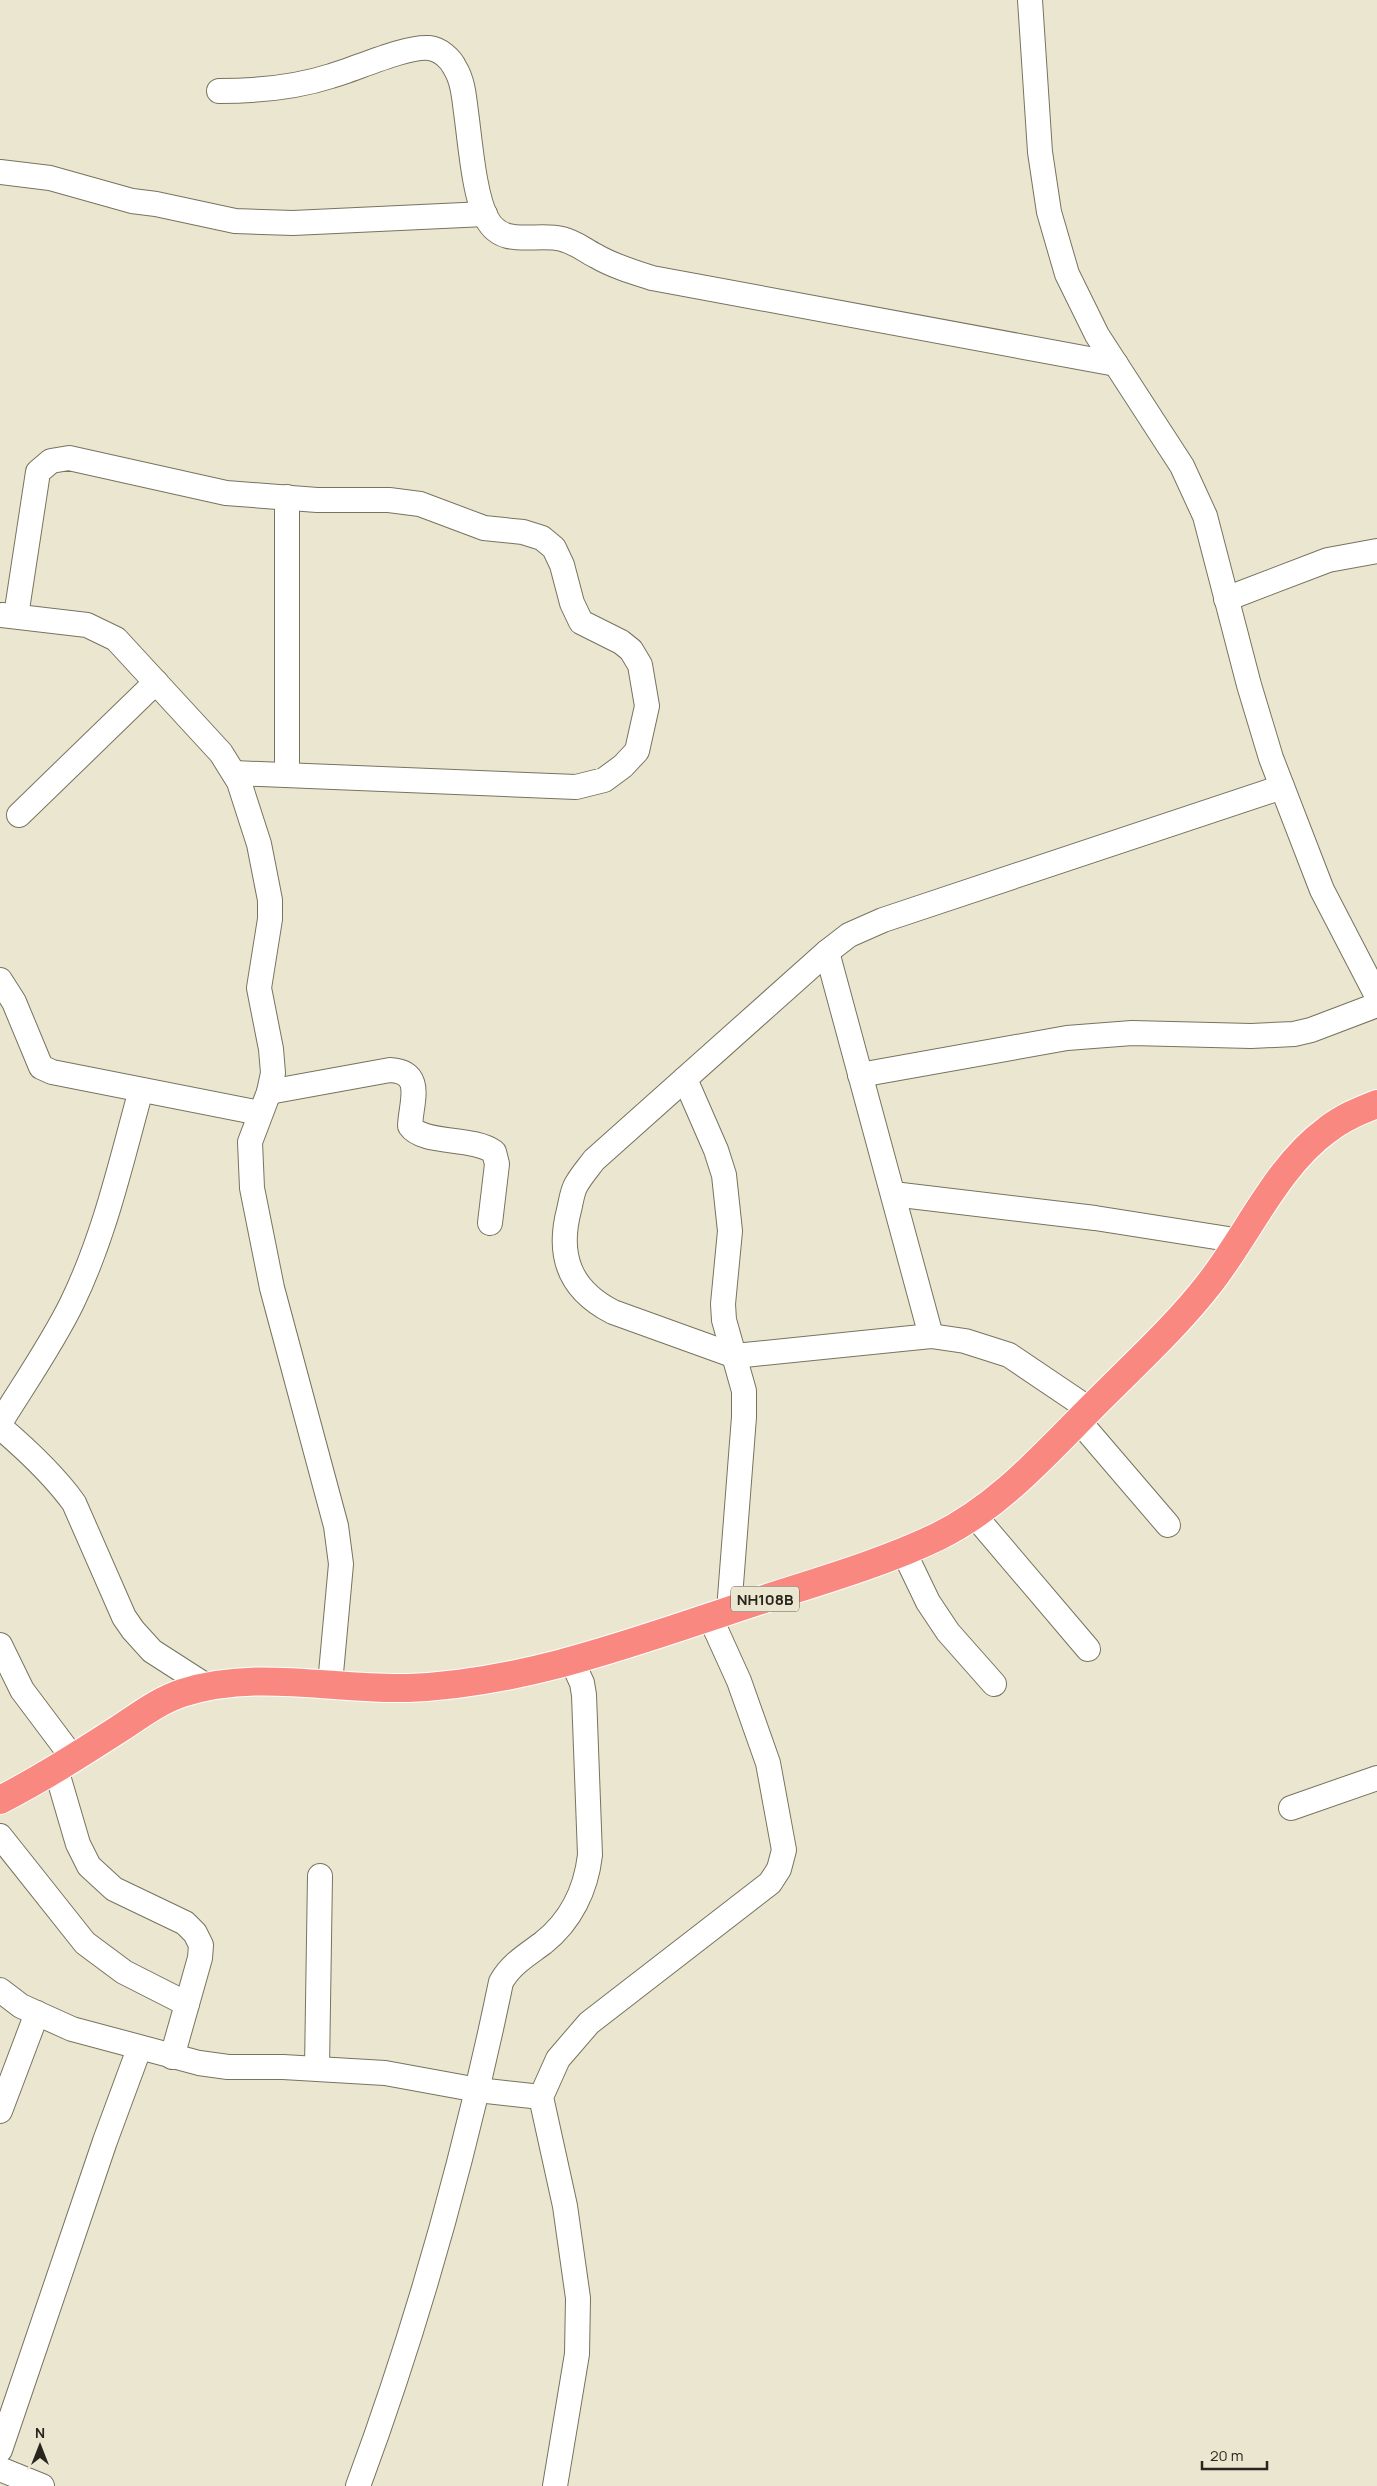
<svg xmlns="http://www.w3.org/2000/svg" width="1377" height="2486" viewBox="0 0 1377 2486" font-family="Manrope,sans-serif">
<style>
.lines{fill:none;stroke-linecap:round;stroke-linejoin:round}
.street-casing{stroke:#78735f;stroke-width:26}
.highway-casing{stroke:#fff;stroke-width:30}
.street{stroke:#fff;stroke-width:24}
.highway{stroke:#f98980;stroke-width:28}
.labels{text-anchor:middle;dominant-baseline:central;stroke-width:4;stroke-linejoin:round;paint-order:stroke}
.shield{fill:#ebe6d0;stroke:#625f53;stroke-width:1}
.shield-label{font-size:15px;font-weight:bold;fill:#27251d}
</style>
<rect width="100%" height="100%" fill="#ebe6d0"/>
<g class="lines">
<g class="street-casing">
<g id="street">
<path d="M1030,0l10,152 9,60 18,62 30,61 85,131 23,50 44,169 22,73 51,132 55,106"/>
<path d="M219,91c39,0 75,-3 112,-15 25,-7 74,-30 98,-28 11,1 22,11 26,20 8,13 9,29 11,44 4,28 8,84 21,107 16,30 49,13 75,20 13,3 22,11 34,17 17,10 37,16 56,22l464,86"/>
<path d="M0,172l50,6 82,23 24,3 79,17 58,2 192,-9"/>
<path d="M1226,599l102,-39 49,-9"/>
<path d="M2,615l85,10 29,14 105,114 18,29 20,62 11,56v19l-11,69 12,61 2,24 -4,19 -19,50 2,46 20,100 64,238 5,38 -11,120"/>
<path d="M16,616l22,-144 13,-11 18,-3 157,35 91,7h72l31,4 64,24 39,4 19,6 12,10 8,17 10,38 9,19 40,20 10,8 9,15 7,41 -10,45 -14,15 -19,14 -28,7 -342,-14"/>
<path d="M287,775v-278"/>
<path d="M19,815l137,-133"/>
<path d="M827,952l104,384"/>
<path d="M0,980l14,22 27,65 11,5 208,41"/>
<path d="M860,1075l207,-37 65,-5 119,3 43,-2 17,-4 66,-25"/>
<path d="M685,1079l31,71 8,25 6,56 -7,73 1,16 20,71v26l-15,193"/>
<path d="M269,1092l121,-22c35,2 21,32 20,56 13,19 62,10 84,26l3,12 -7,59"/>
<path d="M893,1194l202,24 146,23"/>
<path d="M1089,1409l-80,-54 -44,-14 -34,-5 -196,20 -122,-44c-43,-22 -56,-56 -44,-102 2,-8 3,-18 7,-25 5,-9 12,-17 18,-25l233,-208 22,-17 34,-15 399,-133"/>
<path d="M1078,1420l90,105"/>
<path d="M0,1423c24,-39 52,-79 72,-120 33,-68 49,-141 69,-213"/>
<path d="M0,1427c27,23 53,47 74,76l50,114 9,13 19,21 56,36"/>
<path d="M975,1516l113,133"/>
<path d="M904,1552l24,50 20,30 46,52"/>
<path d="M0,1645l22,45 51,68"/>
<path d="M56,1769l22,75 11,22 25,23 71,34 10,10 6,12 -1,13 -28,99"/>
<path d="M1291,1808l86,-30"/>
<path d="M0,1836l85,107 39,29 63,32"/>
<path d="M0,1990l21,16 51,23 127,34 29,4h55l102,6 93,17 63,7"/>
<path d="M317,2068l3,-192"/>
<path d="M0,2111l37,-98"/>
<path d="M0,2450l105,-309 34,-92"/>
<path d="M0,2469l42,17"/>
<path d="M358,2486c62,-167 107,-330 143,-504 10,-18 26,-27 42,-39 28,-22 43,-54 47,-88l-6,-160 -2,-12 -11,-24"/>
<path d="M555,2486l22,-132 1,-56 -13,-92 -24,-109 17,-38 31,-36 181,-140 9,-14 5,-19 -16,-87 -29,-82 -29,-64"/>
</g>
</g>
<g class="highway-casing">
<path id="highway" d="M0,1800c41,-21 80,-46 119,-71 20,-13 39,-28 63,-36 74,-24 150,-3 226,-5 115,-4 229,-47 338,-83 63,-21 130,-39 191,-68 66,-32 114,-90 166,-141 36,-36 75,-72 106,-112 38,-48 68,-118 118,-154 15,-12 32,-19 50,-26"/>
</g>
<use href="#street" class="street"/>
<use href="#highway" class="highway"/>
</g>
<g class="labels">
<rect class="shield" x="731" y="1586.5" width="68" height="25" rx="4"/>
<g class="shield-label">
<text x="765" y="1599">NH108B</text>
</g>
</g>
<g transform="translate(40 2446)" stroke="#ebe6d0" stroke-width="4" paint-order="stroke">
<path d="M0-4L9 19L0 12L-9 19Z" fill="#27251d"/>
<text y="-8" font-size="14" font-weight="bold" text-anchor="middle" fill="#27251d">N</text>
</g>
<path d="M1202 2461v8h65v-8" fill="none" stroke="#27251d" stroke-width="2.5"/>
<text x="1210" y="2461" font-size="15" fill="#27251d" stroke="#ebe6d0" stroke-width="4" paint-order="stroke">20 m</text>
</svg>
